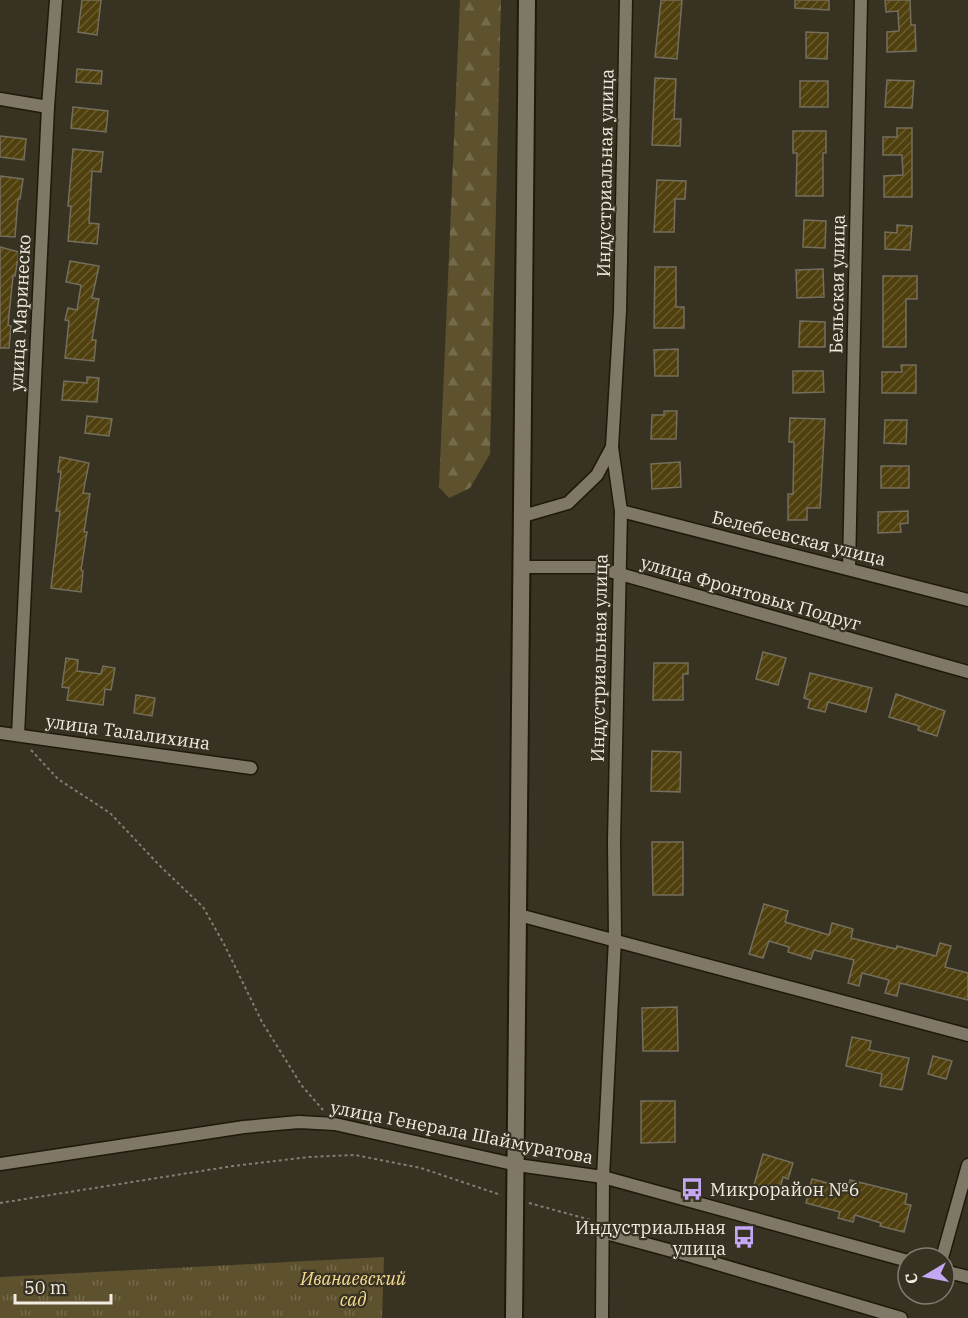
<svg xmlns="http://www.w3.org/2000/svg" width="968" height="1318" viewBox="0 0 968 1318" font-family="'IBM Plex Serif',serif">
<style>
.forest{fill:url(#forest-firs)}
.park{fill:url(#park-tufts)}
.building{fill:url(#building-hatch);stroke:#746e5d;stroke-width:1.5}
.lines{fill:none;stroke-linecap:round;stroke-linejoin:round}
.street-casing{stroke:#1f190b;stroke-width:15}
.secondary-casing{stroke:#1f190b;stroke-width:20}
.path{stroke:#827e70;stroke-width:2;stroke-dasharray:3 3;stroke-linecap:butt}
.street{stroke:#7f7867;stroke-width:12}
.secondary{stroke:#7f7867;stroke-width:16}
.labels{text-anchor:middle;dominant-baseline:central;stroke-width:4.5;stroke-linejoin:round;paint-order:stroke}
.street-label{font-size:18px;fill:#f0ece2;stroke:#373222}
.poi-label{font-size:18px;fill:#f0ece2;stroke:#373222;text-anchor:start}
.park-label{font-size:18px;font-style:italic;fill:#f7db91;stroke:#373222}
</style>
<defs>
<pattern id="forest-firs" width="22" height="20" patternUnits="userSpaceOnUse" patternTransform="scale(1.5)"><rect width="22" height="20" fill="#5e512d"/><path d="M5 1l3.5 6h-7zM16 11l3.5 6h-7z" fill="#756a4b"/></pattern>
<pattern id="park-tufts" width="24" height="20" patternUnits="userSpaceOnUse" patternTransform="scale(1.5)"><rect width="24" height="20" fill="#5e512d"/><path d="M3 7l-1-3M5 7V3M7 7l1-3M15 17l-1-3M17 17v-4M19 17l1-3" fill="none" stroke="#756a4b"/></pattern>
<pattern id="building-hatch" width="6" height="6" patternUnits="userSpaceOnUse" patternTransform="scale(1.5)"><rect width="6" height="6" fill="#50400e"/><path d="M-1 1l2-2M0 6l6-6M5 7l2-2" fill="none" stroke="#6a5c31"/></pattern>
</defs>
<rect width="100%" height="100%" fill="#373222"/>
<path class="forest" d="M460,0h41l-11,454 -20,34 -21,10 -10,-11z"/>
<path class="park" d="M384,1257l-2,61h-382v-41z"/>
<g class="building">
<path d="M82,0h19l-4,35 -19,-3z"/>
<path d="M661,0h21l-5,59 -22,-2z"/>
<path d="M795,0h34v10l-34,-2z"/>
<path d="M885,0h25l1,25h4l1,26 -29,1v-20l12,-1 -1,-20 -12,1z"/>
<path d="M806,32l22,1 -1,26 -21,-1z"/>
<path d="M77,69l25,2 -1,13 -25,-2z"/>
<path d="M655,78l21,1 -2,40h7l-1,27 -28,-1z"/>
<path d="M887,80l27,1 -2,27 -27,-1z"/>
<rect x="800" y="81" width="28" height="26"/>
<path d="M73,107l35,4 -2,21 -35,-4z"/>
<path d="M897,128h15v69h-28v-21l19,-1 -1,-20h-19v-18h14z"/>
<path d="M793,131h33v22h-3v43h-27l1,-43h-4z"/>
<path d="M0,136l26,3 -2,21 -24,-3z"/>
<path d="M73,149l30,3 -2,20 -9,-1 -3,52 10,1 -2,20 -29,-3 3,-35h-3z"/>
<path d="M0,176l23,3 -3,20h-2l-3,38 -15,-1z"/>
<path d="M657,180l29,1 -1,18h-10l-1,33h-20z"/>
<path d="M804,220l22,1 -1,27 -22,-1z"/>
<path d="M897,225l15,1 -2,24 -25,-1v-17l12,1z"/>
<path d="M0,247l19,5 -4,24h-2l-5,49 3,1 -2,22h-9z"/>
<path d="M70,261l29,5 -7,32 7,1 -7,41h4l-2,21 -29,-3 4,-37 -4,-1 3,-12 9,2 4,-25 -15,-3z"/>
<path d="M655,267h21v40h8v21h-30z"/>
<path d="M823,269l1,28 -27,1 -1,-28z"/>
<path d="M883,276h34v23h-11v48h-23z"/>
<path d="M800,321l25,1v25h-26z"/>
<path d="M678,349v27h-23l-1,-26z"/>
<path d="M901,365h15v28h-34v-21h20z"/>
<path d="M793,371h30l1,21 -31,1z"/>
<path d="M87,377l12,1 -2,24 -35,-2 2,-19 23,2z"/>
<path d="M664,411h13l-1,28h-25l1,-24h12z"/>
<path d="M87,416l25,3 -3,17 -24,-3z"/>
<path d="M790,418l35,1 -5,89h-13v12h-19v-26h5l1,-52h-5z"/>
<path d="M885,420h22l-1,24 -22,-1z"/>
<path d="M60,457l29,6 -6,30 7,1 -6,38h3l-6,38 2,1 -2,21 -30,-4 9,-77h-4l5,-39h-3z"/>
<path d="M680,462l1,25 -29,2 -1,-25z"/>
<rect x="881" y="466" width="28" height="22"/>
<path d="M908,511v12l-8,1 1,8 -23,1v-21z"/>
<path d="M763,652l23,6 -8,27 -22,-6z"/>
<path d="M66,658l12,2 -1,11 24,3 2,-8 12,2 -4,22 -6,-1 -2,16 -36,-5 2,-12 -7,-1z"/>
<path d="M654,663h34v11h-5v26h-30z"/>
<path d="M810,673l62,15 -6,24 -38,-10 -3,10 -17,-4 2,-8 -6,-2z"/>
<path d="M896,694l49,17 -8,25 -19,-6 1,-4 -30,-9z"/>
<path d="M136,695l19,3 -3,18 -18,-3z"/>
<path d="M652,751l29,1 -1,40 -29,-1z"/>
<path d="M652,842h31v53h-30z"/>
<path d="M764,904l24,7 -3,11 44,13 3,-12 21,6 -2,9 45,11 1,-3 39,10 4,-13 11,3 -6,21 23,6v27l-68,-17 -3,13 -12,-3 4,-13 -27,-7 -3,13 -11,-3 6,-23 -40,-10 -3,9 -23,-7 1,-5 -20,-6 -6,17 -14,-4z"/>
<path d="M677,1007l1,44h-35l-1,-43z"/>
<path d="M852,1037l19,4 -2,9 40,8 -7,32 -22,-4 2,-12 -36,-8z"/>
<path d="M933,1056l19,5 -6,18 -18,-5z"/>
<path d="M641,1101h34v41l-34,1z"/>
<path d="M763,1154l30,9 -5,16 -5,-2 -4,15 -25,-7z"/>
<path d="M812,1179l35,9 3,-8 57,14 -2,10 6,1 -7,27 -24,-6 1,-3 -26,-8 -2,7 -15,-4 2,-6 -34,-9z"/>
</g>
<g class="lines">
<g class="street-casing">
<g id="street">
<path d="M0,99l48,8"/>
<path d="M621,511l347,89"/>
<path d="M523,516l45,-13 29,-28 15,-28"/>
<path d="M522,567h73l373,105"/>
<path d="M849,569l12,-569"/>
<path d="M0,733l251,35"/>
<path d="M18,735l30,-628 8,-107"/>
<path d="M519,915l449,120"/>
<path d="M0,1164l244,-37 55,-5 36,2 182,41 86,12 305,84"/>
<path d="M602,1232l85,23 214,63"/>
<path d="M942,1258l26,-93"/>
<path d="M944,1271l24,6"/>
<path d="M602,1318l1,-141 12,-238 -1,-98 7,-330 -9,-64 8,-136 6,-311"/>
</g>
</g>
<g class="secondary-casing">
<path id="secondary" d="M514,1318l13,-1318"/>
</g>
<g class="path">
<path d="M31,750l27,29 52,34 51,54 42,40 21,37 38,78 40,64 21,24"/>
<path d="M0,1203l233,-37 76,-9 46,-2 66,13 80,27"/>
<path d="M529,1203l62,17"/>
</g>
<use href="#street" class="street"/>
<use href="#secondary" class="secondary"/>
</g>
<defs>
<g id="bus-bare" transform="scale(1.8)"><path d="M-5-6H5V4H4V6H2V4H-2V6H-4V4H-5ZM-3.5-4V0h7V-4ZM-3.5 1.2v1.5H-2V1.2ZM2 1.2v1.5H3.5V1.2Z" fill="#c3a7f2" stroke="#373222" stroke-width="2.5" paint-order="stroke"/></g>
</defs>
<g fill-rule="evenodd">
<use href="#bus-bare" x="692" y="1189"/>
<use href="#bus-bare" x="744" y="1237"/>
</g>
<g class="labels">
<g class="street-label">
<text transform="translate(605 173) rotate(-89)">Индустриальная улица</text>
<text transform="translate(837 284) rotate(-89)">Бельская улица</text>
<text transform="translate(20 313) rotate(-87)">улица Маринеско</text>
<text transform="translate(799 538) rotate(14)">Белебеевская улица</text>
<text transform="translate(751 593) rotate(16)">улица Фронтовых Подруг</text>
<text transform="translate(599 658) rotate(-89)">Индустриальная улица</text>
<text transform="translate(128 732) rotate(8)">улица Талалихина</text>
<text transform="translate(462 1132) rotate(11)">улица Генерала Шаймуратова</text>
</g>
<g class="poi-label">
<text x="710" y="1189">Микрорайон №6</text>
<text x="726" y="1227" text-anchor="end">Индустриальная<tspan x="726" dy="21">улица</tspan></text>
</g>
<g class="park-label">
<text x="353" y="1278">Иванаевский<tspan x="353" dy="21">сад</tspan></text>
</g>
</g>
<g transform="translate(926 1276) rotate(260)"><circle r="28" fill="#373222" stroke="#817c6f" stroke-width="1.5"/>
<path d="M0-4.5L10 22L0 15L-10 22Z" fill="#c3a7f2"/>
<text y="-9" font-size="16" font-weight="bold" text-anchor="middle" fill="#f0ece2">С</text>
</g>
<path d="M15 1294v9h96v-9" fill="none" stroke="#f0ece2" stroke-width="3"/>
<text x="24" y="1294" font-size="18" fill="#f0ece2" stroke="#373222" stroke-width="4.5" paint-order="stroke">50 m</text>
</svg>
